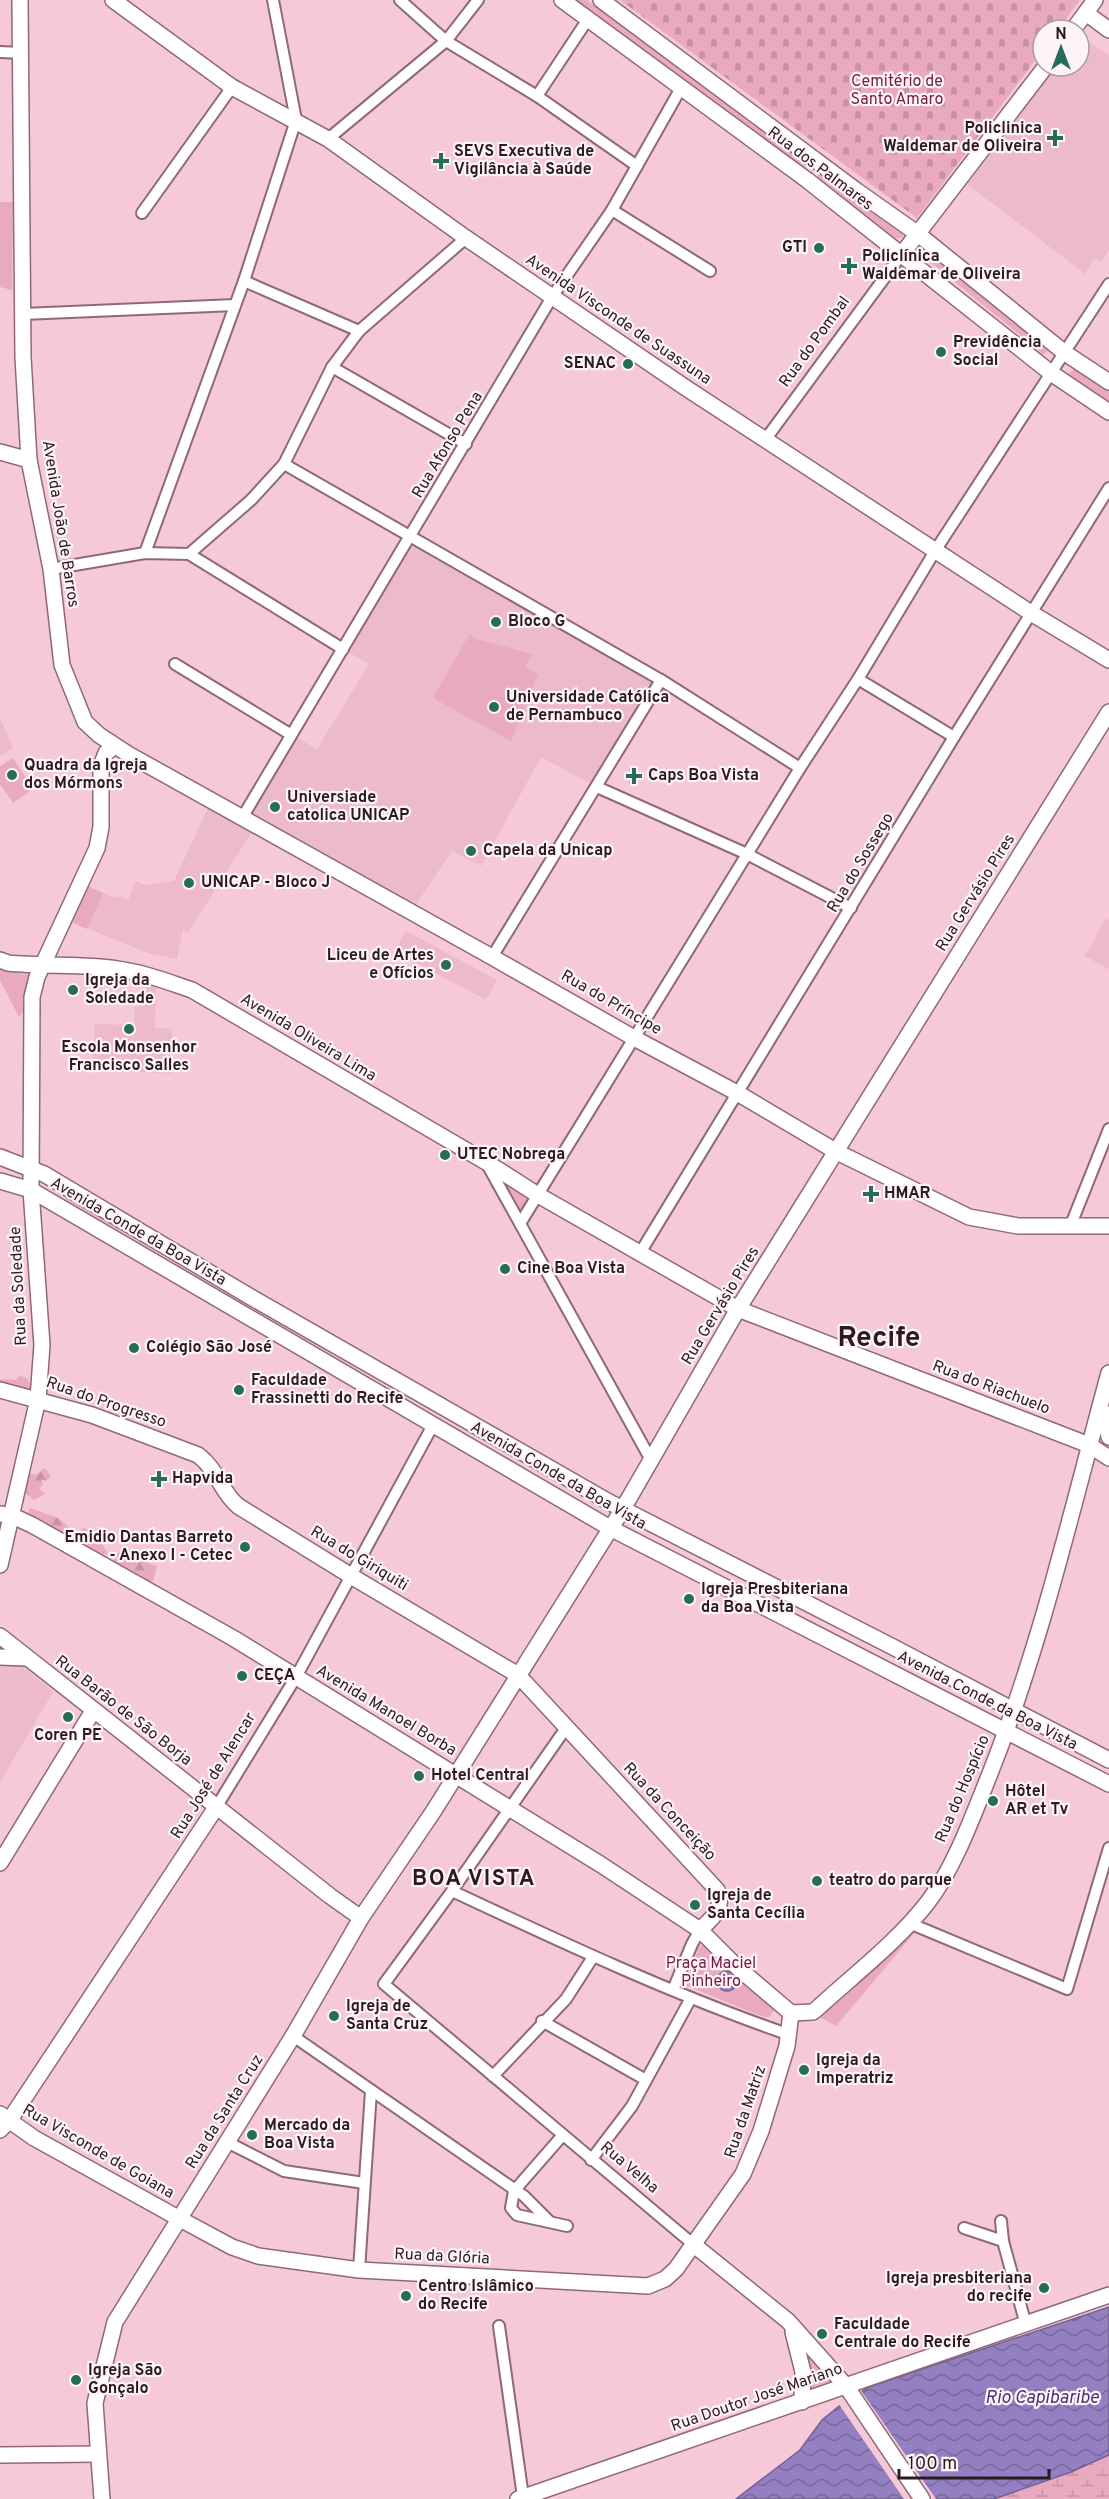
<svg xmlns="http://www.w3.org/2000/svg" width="1109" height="2499" viewBox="0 0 1109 2499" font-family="Overpass,sans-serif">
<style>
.built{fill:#edbaca}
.green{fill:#e9a9bf}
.forest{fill:url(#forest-firs)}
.wetland{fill:url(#wetland-marsh)}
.cemetery{fill:url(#cemetery-stones)}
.water{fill:url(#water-waves);stroke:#746191;stroke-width:1.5}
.pier{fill:#f5c9d7}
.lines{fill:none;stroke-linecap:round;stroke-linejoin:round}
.street-casing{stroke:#8f6976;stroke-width:14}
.secondary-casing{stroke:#8f6976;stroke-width:18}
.street{stroke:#fff;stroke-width:10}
.secondary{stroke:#fff;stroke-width:15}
.poi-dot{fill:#276b5d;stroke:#fef4f7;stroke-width:2}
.labels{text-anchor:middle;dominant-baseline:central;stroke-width:4.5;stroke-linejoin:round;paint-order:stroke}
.park-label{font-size:16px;fill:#761b45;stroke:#fef4f7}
.poi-label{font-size:16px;font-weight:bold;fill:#2b1b20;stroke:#fef4f7;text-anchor:start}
.street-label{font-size:16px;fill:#2b1b20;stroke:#fef4f7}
.water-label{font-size:18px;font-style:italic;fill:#4c2e7f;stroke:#fef4f7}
.district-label{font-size:22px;font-weight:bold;letter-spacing:1.5px;fill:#2b1b20;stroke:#fef4f7}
.town-label{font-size:28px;font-weight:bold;fill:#2b1b20;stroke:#fef4f7}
</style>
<defs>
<pattern id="forest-firs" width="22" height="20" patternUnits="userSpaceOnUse" patternTransform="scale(1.5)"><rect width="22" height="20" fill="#e9a9bf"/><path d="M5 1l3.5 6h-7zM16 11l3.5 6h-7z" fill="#c891a4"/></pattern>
<pattern id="wetland-marsh" width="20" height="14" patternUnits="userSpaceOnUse" patternTransform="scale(1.5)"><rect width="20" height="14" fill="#e9a9bf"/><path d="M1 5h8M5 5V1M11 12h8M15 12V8" fill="none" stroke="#c891a4"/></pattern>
<pattern id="cemetery-stones" width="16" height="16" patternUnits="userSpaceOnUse" patternTransform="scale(1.5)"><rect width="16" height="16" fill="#e9a9bf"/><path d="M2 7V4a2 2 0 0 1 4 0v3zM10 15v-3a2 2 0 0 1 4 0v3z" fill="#c891a4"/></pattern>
<pattern id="water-waves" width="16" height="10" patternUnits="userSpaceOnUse" patternTransform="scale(1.5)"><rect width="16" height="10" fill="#937fc2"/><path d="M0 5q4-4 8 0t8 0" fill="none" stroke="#78679d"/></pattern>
</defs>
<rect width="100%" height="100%" fill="#f5c9d7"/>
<g class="built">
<path d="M1079,36l30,19v195l-8,12 -7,-3 -9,15 -118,-90 88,-118h24z"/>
<path d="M411,536l250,144 -64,107 -56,-30 -60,109 -29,-15 -41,61 -169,-94 48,-84 27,15 52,-85 -26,-15z"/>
<path d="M0,718l13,30 -13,8z"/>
<path d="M209,806l44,24 -65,103 -5,-4 -6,30 -29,-6 -79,-32 18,-35 28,12 2,-2 11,4 8,-19 9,4 29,-4z"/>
<path d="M1106,918l3,2v49l-24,-13z"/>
<path d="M406,931l91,49 -11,20 -91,-49z"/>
<path d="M142,984l14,3 -1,41 17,1v45l-80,-5 3,-45 39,1 1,-18 5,-1z"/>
<path d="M16,1661l37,31 -53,90v-120z"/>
</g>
<g class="green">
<path d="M572,0h15l224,166v3l-11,-5z"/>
<path d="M822,174l80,58 1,5 -8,2 -77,-60v-4z"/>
<path d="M0,202h13l-1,88 -12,-3z"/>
<path d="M920,246l128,105 -8,6 -3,-8 -121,-99z"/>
<path d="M1074,368l35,23v11l-42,-26z"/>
<path d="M470,633l5,6 58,15 -8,12 13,9 -27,66 -78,-43z"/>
<path d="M13,758l20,31 -20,14 -13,-19v-18z"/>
<path d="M87,886l16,7 -16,36 -18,-8z"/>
<path d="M0,968l28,7 -3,34 -6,8 -19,-37z"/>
<path d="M486,1162l52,33 -17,27z"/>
<path d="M66,1196l177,102v3l-178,-102z"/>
<path d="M909,1928l7,3 -80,95 -18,-10z"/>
<path d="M706,1944l69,65 -6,8 -8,-1 -74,-30v-7l12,-32z"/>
<path d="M786,2323l59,63 -37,14z"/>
</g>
<g class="forest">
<path d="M19,1376l7,2 8,11 -1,6 -33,-7v-9l16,1z"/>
<path d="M45,1468l6,9 -5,4 -5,-2 2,5 -4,5 6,5 -11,6c-11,-8 -12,-14 -8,-26h11z"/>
<path d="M30,1508l28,10 20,17 5,-7 9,3 1,5 6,3 9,15 -10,1 -72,-36z"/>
<path d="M129,1549l3,3 -5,9 5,2 4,-8 14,9 7,2 -4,15 -6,1 -35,-19 7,-11 7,3z"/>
</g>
<path class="wetland" d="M1109,2455v44h-115l77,-27z"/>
<path class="cemetery" d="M620,0h460l-22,30h-15v20l-126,168z"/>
<g class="water">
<circle cx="727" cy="1981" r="10"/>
<path d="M1109,2307v148l-38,17 -77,27h-258l64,-49 22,-30 22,-18 25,-15z"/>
</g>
<path class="pier" d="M860,2389l76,110h-32l-66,-96z"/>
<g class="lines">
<g class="street-casing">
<g id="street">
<path d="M400,0l46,41 91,55 100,70"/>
<path d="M0,52l21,1"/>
<path d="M537,96l51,-77"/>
<path d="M328,139l118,-98 32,-41"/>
<path d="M612,210l98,61"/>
<path d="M142,213l90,-126"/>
<path d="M244,281l115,50"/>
<path d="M23,314l212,-9"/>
<path d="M332,367l134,77"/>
<path d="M765,440l137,-186"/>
<path d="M284,464l377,216 139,88"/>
<path d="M145,553l99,-272 52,-161 -23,-120"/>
<path d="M189,554l154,95"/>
<path d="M51,569l94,-16 44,1 62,-54 33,-36 48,-97 27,-36 107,-93"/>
<path d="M175,664l115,70"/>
<path d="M858,679l96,58"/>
<path d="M597,787l150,67 104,54"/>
<path d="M242,818l310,-521 60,-87 69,-122"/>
<path d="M492,957l169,-277"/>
<path d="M487,1164l164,296"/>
<path d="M521,1222l279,-454 58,-89 77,-128 174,-267"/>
<path d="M1070,1227l39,-98"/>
<path d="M640,1253l314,-516 155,-249"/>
<path d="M566,1728l-114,163 -68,93 310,261"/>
<path d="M217,1806l79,-129 137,-252"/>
<path d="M452,1891c111,52 222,104 338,144"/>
<path d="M909,1923l158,66 42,-141"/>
<path d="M673,1990l19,-46 8,-14"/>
<path d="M542,2021l104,59"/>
<path d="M293,2036l231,160 25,25"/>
<path d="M493,2076l73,-77 27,-42"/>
<path d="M562,2136l-48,55 -3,17 6,7 50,11"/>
<path d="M227,2142l57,29 80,12"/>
<path d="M591,2160l41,-54 59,-108"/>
<path d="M1001,2221l2,20 23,84"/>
<path d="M964,2228l39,13"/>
<path d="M359,2270l12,-179"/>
<path d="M499,2326l24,171"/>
</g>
</g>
<g class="secondary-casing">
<g id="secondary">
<path d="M20,0l3,357 6,103 22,109 11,96 23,57 14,13 29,19 364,203 142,81 105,56 98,58 132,65 49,9h91"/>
<path d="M113,0l119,87 96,52 138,99 220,150 345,225 78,47"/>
<path d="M562,0l245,180 244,193 58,39"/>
<path d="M601,0l256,191 61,43 147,119 44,29"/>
<path d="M1086,13l23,17"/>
<path d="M1073,30l22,-30"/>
<path d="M902,254l144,-188"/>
<path d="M0,452l29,8"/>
<path d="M0,960l8,3c40,4 82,0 121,8 22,4 42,12 63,19l294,172 52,33 200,114 351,136 20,13"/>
<path d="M0,1157l44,17 205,122 360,206 284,145 216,113"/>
<path d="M0,1181l31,9 579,338 499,256"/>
<path d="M0,1390l92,25 106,40c20,15 22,36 40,51l118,73 162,96 199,215c8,19 -5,28 -17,40"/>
<path d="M1109,1414l-2,13 2,10"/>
<path d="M0,1514l13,2 19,9 201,113 367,226 100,66 38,38 53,45"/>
<path d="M0,1565l38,-166 4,-54 -11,-155 1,-193 5,-20 60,-129 4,-21v-61l5,-13 8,-7"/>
<path d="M0,1636l330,260 31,22"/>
<path d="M0,1657l27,1"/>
<path d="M0,1863l93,-152"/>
<path d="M791,2013l22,-1 7,-6c36,-33 78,-65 108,-104 26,-34 45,-86 61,-126 52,-130 83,-268 120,-403"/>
<path d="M0,2114l34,24 146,81 52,28 26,9 101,14 289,16 17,-7 11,-10 67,-95 18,-43 26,-85 4,-33"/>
<path d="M0,2130l9,-9 208,-315"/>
<path d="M694,2245l94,76 58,65 76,113"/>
<path d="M793,2332l10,40 -1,30"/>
<path d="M0,2455l98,-1"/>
<path d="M102,2499l-7,-96 20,-81 178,-286 68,-118 72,-106 191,-305 114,-198 371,-597"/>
<path d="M518,2499l591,-204"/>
</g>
</g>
<use href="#street" class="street"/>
<use href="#secondary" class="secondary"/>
</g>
<g class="poi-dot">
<path d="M1052 129h6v6h6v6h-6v6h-6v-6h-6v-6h6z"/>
<path d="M438 152h6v6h6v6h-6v6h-6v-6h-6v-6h6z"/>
<circle cx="819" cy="248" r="6"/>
<path d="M846 257h6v6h6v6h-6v6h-6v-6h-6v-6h6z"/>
<circle cx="941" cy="352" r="6"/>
<circle cx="628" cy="364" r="6"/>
<circle cx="496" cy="622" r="6"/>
<circle cx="494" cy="707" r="6"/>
<circle cx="12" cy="775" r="6"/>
<path d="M631 767h6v6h6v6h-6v6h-6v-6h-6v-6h6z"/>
<circle cx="275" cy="807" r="6"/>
<circle cx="471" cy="851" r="6"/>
<circle cx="189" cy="883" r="6"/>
<circle cx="446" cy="965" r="6"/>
<circle cx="73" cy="990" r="6"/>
<circle cx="129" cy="1029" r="6"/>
<circle cx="445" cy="1155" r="6"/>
<path d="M868 1185h6v6h6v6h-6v6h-6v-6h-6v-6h6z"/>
<circle cx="505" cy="1269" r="6"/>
<circle cx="134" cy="1348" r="6"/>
<circle cx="239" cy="1390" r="6"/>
<path d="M156 1470h6v6h6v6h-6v6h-6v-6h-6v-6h6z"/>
<circle cx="245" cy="1547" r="6"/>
<circle cx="689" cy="1599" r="6"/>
<circle cx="242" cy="1676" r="6"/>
<circle cx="68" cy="1717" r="6"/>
<circle cx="419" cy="1776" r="6"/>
<circle cx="993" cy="1801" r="6"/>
<circle cx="817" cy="1881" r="6"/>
<circle cx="695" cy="1905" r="6"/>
<circle cx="334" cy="2016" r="6"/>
<circle cx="804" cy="2070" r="6"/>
<circle cx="252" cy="2135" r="6"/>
<circle cx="1044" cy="2288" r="6"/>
<circle cx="406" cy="2296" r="6"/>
<circle cx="822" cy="2334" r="6"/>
<circle cx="76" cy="2380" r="6"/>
</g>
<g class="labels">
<g class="park-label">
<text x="897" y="82">Cemitério de<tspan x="897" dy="18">Santo Amaro</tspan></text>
<text x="711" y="1964">Praça Maciel<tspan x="711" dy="18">Pinheiro</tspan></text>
</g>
<g class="poi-label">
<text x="1042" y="129" text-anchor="end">Policlinica<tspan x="1042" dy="18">Waldemar de Oliveira</tspan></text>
<text x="454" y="152">SEVS Executiva de<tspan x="454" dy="18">Vigilância à Saúde</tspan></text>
<text x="807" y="248" text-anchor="end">GTI</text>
<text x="862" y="257">Policlínica<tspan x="862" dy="18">Waldemar de Oliveira</tspan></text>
<text x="953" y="343">Previdência<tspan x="953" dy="18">Social</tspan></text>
<text x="616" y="364" text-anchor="end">SENAC</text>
<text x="508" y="622">Bloco G</text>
<text x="506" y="698">Universidade Católica<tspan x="506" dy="18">de Pernambuco</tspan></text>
<text x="24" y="766">Quadra da Igreja<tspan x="24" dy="18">dos Mórmons</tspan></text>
<text x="648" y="776">Caps Boa Vista</text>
<text x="287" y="798">Universiade<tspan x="287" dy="18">catolica UNICAP</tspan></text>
<text x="483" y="851">Capela da Unicap</text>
<text x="201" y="883">UNICAP - Bloco J</text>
<text x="434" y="956" text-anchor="end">Liceu de Artes<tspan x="434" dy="18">e Ofícios</tspan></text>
<text x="85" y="981">Igreja da<tspan x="85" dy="18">Soledade</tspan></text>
<text x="129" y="1048" text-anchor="middle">Escola Monsenhor<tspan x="129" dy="18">Francisco Salles</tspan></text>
<text x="457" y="1155">UTEC Nobrega</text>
<text x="884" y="1194">HMAR</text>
<text x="517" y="1269">Cine Boa Vista</text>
<text x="146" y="1348">Colégio São José</text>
<text x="251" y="1381">Faculdade<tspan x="251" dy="18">Frassinetti do Recife</tspan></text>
<text x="172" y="1479">Hapvida</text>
<text x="233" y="1538" text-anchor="end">Emidio Dantas Barreto<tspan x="233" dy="18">- Anexo I - Cetec</tspan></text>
<text x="701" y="1590">Igreja Presbiteriana<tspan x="701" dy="18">da Boa Vista</tspan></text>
<text x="254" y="1676">CEÇA</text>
<text x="68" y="1736" text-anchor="middle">Coren PE</text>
<text x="431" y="1776">Hotel Central</text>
<text x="1005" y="1792">Hôtel<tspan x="1005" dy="18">AR et Tv</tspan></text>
<text x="829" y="1881">teatro do parque</text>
<text x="707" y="1896">Igreja de<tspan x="707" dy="18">Santa Cecília</tspan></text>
<text x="346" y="2007">Igreja de<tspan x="346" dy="18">Santa Cruz</tspan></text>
<text x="816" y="2061">Igreja da<tspan x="816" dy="18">Imperatriz</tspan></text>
<text x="264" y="2126">Mercado da<tspan x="264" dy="18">Boa Vista</tspan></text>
<text x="1032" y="2279" text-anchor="end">Igreja presbiteriana<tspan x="1032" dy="18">do recife</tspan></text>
<text x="418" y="2287">Centro Islâmico<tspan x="418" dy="18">do Recife</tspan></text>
<text x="834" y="2325">Faculdade<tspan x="834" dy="18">Centrale do Recife</tspan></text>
<text x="88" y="2371">Igreja São<tspan x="88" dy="18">Gonçalo</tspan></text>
</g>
<g class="street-label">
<text transform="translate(820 169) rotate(37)">Rua dos Palmares</text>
<text transform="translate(618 320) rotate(34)">Avenida Visconde de Suassuna</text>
<text transform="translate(815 342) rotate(-54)">Rua do Pombal</text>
<text transform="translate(448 445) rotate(-59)">Rua Afonso Pena</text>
<text transform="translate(60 524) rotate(81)">Avenida João de Barros</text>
<text transform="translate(861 863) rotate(-59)">Rua do Sossego</text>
<text transform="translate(976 893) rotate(-58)">Rua Gervásio Pires</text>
<text transform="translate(611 1003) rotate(30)">Rua do Príncipe</text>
<text transform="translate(308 1038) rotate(31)">Avenida Oliveira Lima</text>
<text transform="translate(138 1232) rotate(30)">Avenida Conde da Boa Vista</text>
<text transform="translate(19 1286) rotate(-93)">Rua da Soledade</text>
<text transform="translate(721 1306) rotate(-59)">Rua Gervásio Pires</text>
<text transform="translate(991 1388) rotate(21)">Rua do Riachuelo</text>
<text transform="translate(106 1403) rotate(19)">Rua do Progresso</text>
<text transform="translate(558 1476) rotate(30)">Avenida Conde da Boa Vista</text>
<text transform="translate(359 1559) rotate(31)">Rua do Giriquiti</text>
<text transform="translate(987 1701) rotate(27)">Avenida Conde da Boa Vista</text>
<text transform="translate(123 1711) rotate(38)">Rua Barão de São Borja</text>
<text transform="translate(386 1711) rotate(31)">Avenida Manoel Borba</text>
<text transform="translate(214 1776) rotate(-58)">Rua José de Alencar</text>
<text transform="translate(963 1789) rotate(-67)">Rua do Hospício</text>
<text transform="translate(669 1812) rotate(47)">Rua da Conceição</text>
<text transform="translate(225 2112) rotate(-58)">Rua da Santa Cruz</text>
<text transform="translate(746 2112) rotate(-71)">Rua da Matriz</text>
<text transform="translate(98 2152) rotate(30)">Rua Visconde de Goiana</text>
<text transform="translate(629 2168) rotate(40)">Rua Velha</text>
<text transform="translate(442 2257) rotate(3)">Rua da Glória</text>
<text transform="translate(757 2398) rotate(-19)">Rua Doutor José Mariano</text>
</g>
<g class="water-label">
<text x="1042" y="2398">Rio Capibaribe</text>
</g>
<g class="district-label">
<text x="474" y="1879">BOA VISTA</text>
</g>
<g class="town-label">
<text x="879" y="1339">Recife</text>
</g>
</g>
<g transform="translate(1061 48)"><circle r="28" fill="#fef4f7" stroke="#aa9da1" stroke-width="1.5"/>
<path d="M0-4.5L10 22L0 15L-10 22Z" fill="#276b5d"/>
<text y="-9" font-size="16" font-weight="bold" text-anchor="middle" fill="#2b1b20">N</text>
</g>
<path d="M899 2469v9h150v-9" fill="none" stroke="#2b1b20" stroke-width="3"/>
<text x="908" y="2469" font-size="18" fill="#2b1b20" stroke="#fef4f7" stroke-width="4.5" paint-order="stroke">100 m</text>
</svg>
